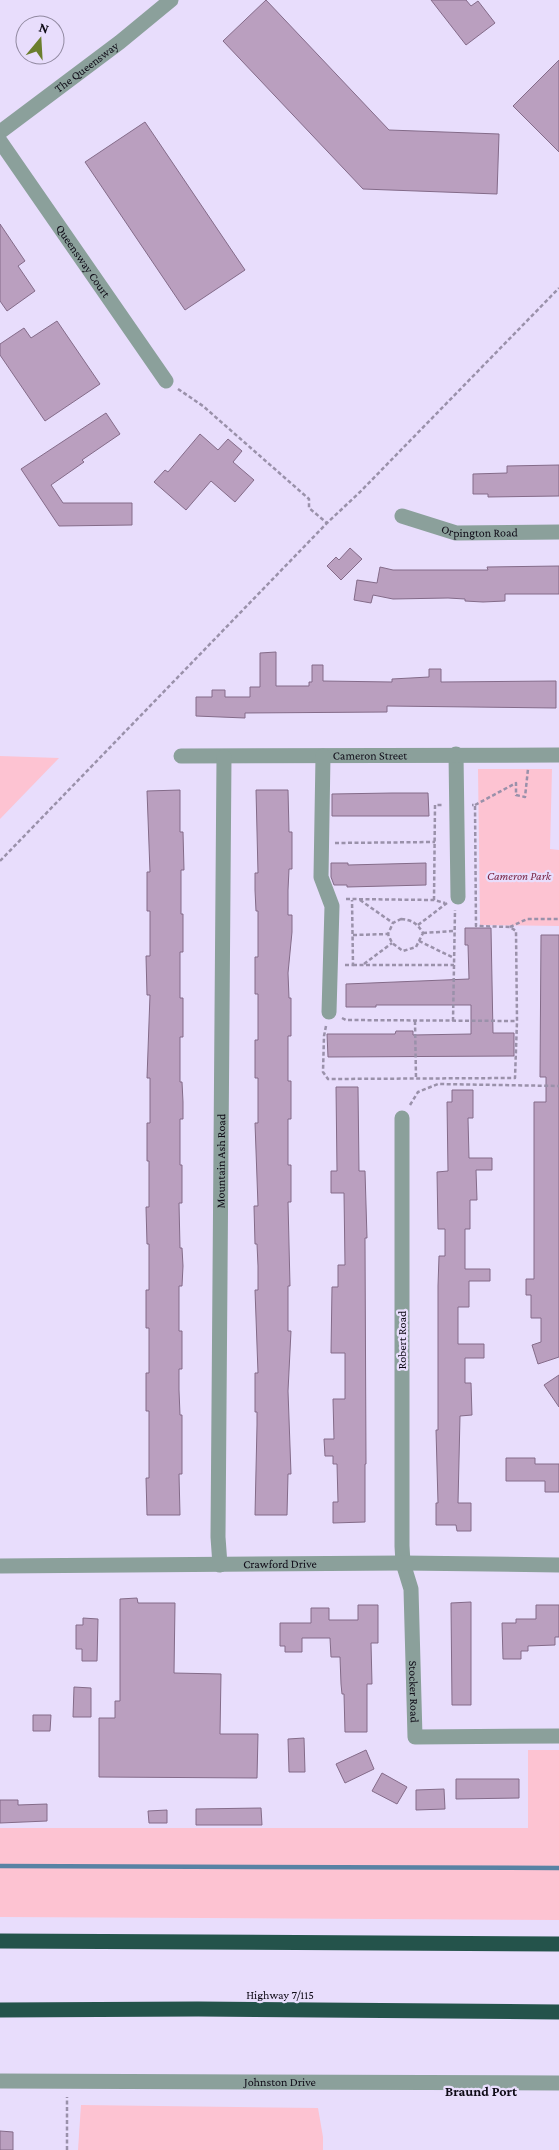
<svg xmlns="http://www.w3.org/2000/svg" width="559" height="2150" viewBox="0 0 559 2150" font-family="'Crimson Pro',serif">
<style>
.green{fill:#fdc3d2}
.lines{fill:none;stroke-linecap:round;stroke-linejoin:round}
.stream{stroke:#5882a4;stroke-width:4.5}
.building{fill:#ba9fbf;stroke:#846b89}
.path{stroke:#9a91aa;stroke-width:2.5;stroke-dasharray:4 2.5;stroke-linecap:butt}
.minor{stroke:#8ba09b;stroke-width:15}
.highway{stroke:#24534b;stroke-width:15}
.labels{text-anchor:middle;dominant-baseline:central;stroke-width:4.5;stroke-linejoin:round;paint-order:stroke}
.street-label{font-size:12px;fill:#0f0b17;stroke:#e8ddfc}
.park-label{font-size:12px;font-style:italic;fill:#792544;stroke:#e8ddfc}
.neighbourhood-label{font-size:14px;font-weight:bold;fill:#0f0b17;stroke:#e8ddfc}
</style>
<rect width="100%" height="100%" fill="#e8ddfc"/>
<g class="green">
<path d="M0,756l59,2 -59,61z"/>
<path d="M478,769h74l-2,80 9,1v76l-79,-1z"/>
<path d="M528,1750h31v170l-559,-3v-89h528z"/>
<path d="M81,2105l237,3 5,29v13h-245z"/>
</g>
<g class="lines">
<path class="stream" d="M0,1866l559,2"/>
</g>
<g class="building">
<path d="M266,0l123,130 110,4 -2,60 -134,-5 -140,-148z"/>
<path d="M431,0h35l5,6 7,-5 17,22 -29,22z"/>
<path d="M559,60v92l-46,-46z"/>
<path d="M145,122l100,148 -60,40 -100,-148z"/>
<path d="M0,224l25,37 -7,5 17,25 -28,20 -7,-10z"/>
<path d="M57,321l43,63 -55,37 -45,-66v-11l24,-16 7,10z"/>
<path d="M106,413l14,21 -38,26 2,2 -33,23 12,18h69v22l-73,1 -38,-57z"/>
<path d="M200,434l18,16 10,-11 14,12 -9,11 21,18 -19,22 -24,-21 -25,29 -32,-28 11,-12 3,2z"/>
<path d="M559,465v31l-71,1v-3h-15v-20l34,-1v-7z"/>
<path d="M350,548l12,11 -21,21 -14,-14 9,-9 3,3z"/>
<path d="M559,566v28h-54v7l-22,1 -18,-1v-2l-17,-1 -55,1 -20,-4 -2,8 -17,-3 3,-20 20,3 3,-16 13,3h95l-1,-3z"/>
<path d="M276,652v34h33v-4h3v-17h11v16l69,1v-3l37,-2v-8h12v13l115,-1v27l-169,-2v6l-142,1v5l-49,-2v-19h16v-7h13v7h25v-10h10v-34z"/>
<path d="M180,790v42h3l1,38h-3v44h2v38h-3v46h3v39h-3v45h2l1,20v17h-3v46h2v38h-3l1,45h2l1,18 -1,20h-3v45h3v38h-3v21l1,25h2v59h-3l1,41h-33l-1,-37h3v-67h-3v-38h3v-45h-3v-38h3v-46h-2l-1,-37h3v-46h-2v-38h3v-45h-3l3,-83h-3l-1,-39h4v-45h-3v-39h3l-3,-81z"/>
<path d="M256,790h32l1,42h3v37h-3l-1,21v25h4v17l-4,41 1,25h2v38h-3v45h3v38h-3v46h3v37h-3l2,84h-2v45h3l-3,60 3,83h-3l-1,41h-32l2,-90v-13h-2v-39h3l-3,-83h3v-24l-1,-22h-2l-1,-38h4l-3,-83h3v-45h-3v-38h3v-46h-3v-37h3v-46h-2l-1,-21v-17h3z"/>
<path d="M392,793h36l1,23h-97v-22z"/>
<path d="M331,863h17v2l78,-2v22l-79,2v-2h-13l-3,-8z"/>
<path d="M465,928h26l2,105h21v23l-186,1 -1,-23h68l1,-3h17v4l58,-1v-29h-95v2h-30v-23l123,-5 -1,-34h-3z"/>
<path d="M541,935h18v422l-21,7 -6,-19 9,-3v-24h-10v-23h-5v-16h8v-177h12v-25h-6z"/>
<path d="M336,1087h22l1,84h6l2,67h-2l1,226h-1v58l-32,1v-21h5l-1,-38h-4v-8h-8l-1,-17h10l-1,-40h12v-46h-14l1,-66h6v-22h7l-1,-72h-13v-22h6z"/>
<path d="M452,1090h21v28h-5l1,40h23v12h-16l1,30h-7v29h-5v40h25v12h-21v26h-11v37h26v14h-19v25h6l1,32 -12,1 -2,87h13v28h-14l-1,-6h-20v-22h2l-2,-73h2v-144l1,-30h6v-27h-7l-1,-57 11,-1 -1,-69h5z"/>
<path d="M559,1375v32l-15,-22z"/>
<path d="M506,1458h29v6h24v28h-14v-11h-39z"/>
<path d="M137,1598l1,5h37l-1,70 47,1 -1,60h38l-1,44 -158,-1v-59h16v-17h5v-102z"/>
<path d="M471,1602v103h-19l-1,-102z"/>
<path d="M358,1605h20v38h-7l1,41h-5v48h-22l-1,-38h-2l-1,-10 -1,-27h-9l-1,-19h-28v14h-17v-6h-5v-23h31v-15h18v12h29z"/>
<path d="M536,1605h23v32h-4v8l-27,1v5h-7v8h-18l-1,-36h14v-4h20z"/>
<path d="M83,1618l15,1 -1,42h-15v-12h-6v-24h7z"/>
<path d="M74,1687l17,1v29h-18z"/>
<path d="M33,1715h18l-1,16h-17z"/>
<path d="M304,1738l1,34h-16l-1,-33z"/>
<path d="M366,1750l8,19 -29,14 -9,-19z"/>
<path d="M382,1773l25,14 -10,17 -25,-13z"/>
<path d="M456,1779h63v19l-63,1z"/>
<path d="M444,1789l1,20 -29,1v-20z"/>
<path d="M0,1800h18v5l29,-1v17l-47,2z"/>
<path d="M261,1808l1,17h-66v-16z"/>
<path d="M167,1810v13h-18l-1,-12z"/>
<path d="M0,2131l13,1v18h-13z"/>
</g>
<g class="lines">
<g class="path">
<path d="M178,389l25,17 106,93v9l18,15"/>
<path d="M475,805l41,-22v12l9,2 3,-28"/>
<path d="M335,843l100,-1"/>
<path d="M0,861l327,-338 33,-31 199,-204"/>
<path d="M346,899l88,1 11,3"/>
<path d="M360,900l33,23"/>
<path d="M434,900l1,-95h7"/>
<path d="M401,919c11,1 16,4 22,14l-7,14 -13,4 -11,-8 -4,-9 5,-11z"/>
<path d="M418,925l29,-22"/>
<path d="M510,927l17,-8h32"/>
<path d="M423,933l31,-2"/>
<path d="M353,935l35,-1"/>
<path d="M419,941l35,17"/>
<path d="M364,964l28,-21"/>
<path d="M345,965h8l-1,-65"/>
<path d="M353,965h101"/>
<path d="M342,1018l4,2 171,1"/>
<path d="M415,1021l1,57"/>
<path d="M453,1021l2,-111"/>
<path d="M326,1026l-2,10 -1,36 5,7 187,-1 2,-57 -1,-90 -6,-4 -34,-1 -1,-121h-3"/>
<path d="M410,1105l8,-13 20,-8 121,2"/>
<path d="M67,2150v-53"/>
</g>
<g class="minor">
<path id="s1" d="M0,132l120,-90 51,-42"/>
<path id="s2" d="M0,141l166,240"/>
<path id="s3" d="M402,516l54,17 103,-1"/>
<path d="M456,754l2,143"/>
<path id="s4" d="M181,756l378,-1"/>
<path d="M323,756l-2,121 11,29 -3,106"/>
<path id="s5" d="M402,1118v428l1,17 8,26 4,148 144,-1"/>
<path id="s6" d="M220,1565l-2,-28 6,-780"/>
<path id="s7" d="M0,1566l403,-3 156,2"/>
<path id="s8" d="M0,2081l559,2"/>
</g>
<g class="highway">
<path d="M0,1941l559,3"/>
<path d="M0,2010l198,-1 361,3"/>
</g>
</g>
<g class="labels">
<g class="street-label">
<text stroke="none"><textPath href="#s1" startOffset="108">The Queensway</textPath></text>
<text stroke="none"><textPath href="#s2" startOffset="146">Queensway Court</textPath></text>
<text stroke="none"><textPath href="#s3" startOffset="80">Orpington Road</textPath></text>
<text stroke="none"><textPath href="#s4" startOffset="189">Cameron Street</textPath></text>
<text stroke="none"><textPath href="#s6" startOffset="404">Mountain Ash Road</textPath></text>
<text transform="translate(402 1340) rotate(-90)">Robert Road</text>
<text stroke="none"><textPath href="#s7" startOffset="280">Crawford Drive</textPath></text>
<text stroke="none"><textPath href="#s5" startOffset="575">Stocker Road</textPath></text>
<text x="280" y="1995">Highway 7/115</text>
<text stroke="none"><textPath href="#s8" startOffset="280">Johnston Drive</textPath></text>
</g>
<g class="park-label">
<text x="519" y="876">Cameron Park</text>
</g>
<g class="neighbourhood-label">
<text x="481" y="2091">Braund Port</text>
</g>
</g>
<g transform="translate(40 40) rotate(18)"><circle r="24" fill="#e8ddfc" stroke="#9189a0"/>
<path d="M0-4L9 19L0 12L-9 19Z" fill="#6b7e2d"/>
<text y="-8" font-size="14" font-weight="bold" text-anchor="middle" fill="#0f0b17">N</text>
</g>
</svg>
